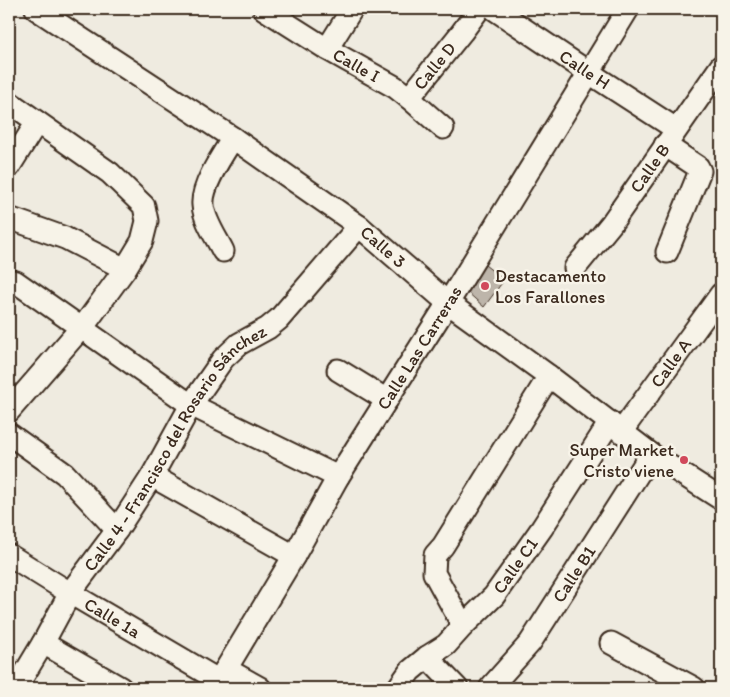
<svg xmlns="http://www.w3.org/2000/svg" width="730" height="697" viewBox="0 0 730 697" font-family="Itim,sans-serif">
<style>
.building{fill:#bdb5aa;stroke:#3b2a1e}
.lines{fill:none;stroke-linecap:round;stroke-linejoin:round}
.minor-casing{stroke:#3b2a1e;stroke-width:25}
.minor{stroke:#f7f3e8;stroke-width:21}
.poi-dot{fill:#d1495b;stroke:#f7f3e8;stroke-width:2}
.labels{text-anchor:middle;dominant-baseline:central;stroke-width:5;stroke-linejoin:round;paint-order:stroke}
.street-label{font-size:18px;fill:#3b2a1e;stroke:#f7f3e8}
.poi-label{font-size:18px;fill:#3b2a1e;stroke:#f7f3e8;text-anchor:start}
</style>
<rect width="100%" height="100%" fill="#efebe0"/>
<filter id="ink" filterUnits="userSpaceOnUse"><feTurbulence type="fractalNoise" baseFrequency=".02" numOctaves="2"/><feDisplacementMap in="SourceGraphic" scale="10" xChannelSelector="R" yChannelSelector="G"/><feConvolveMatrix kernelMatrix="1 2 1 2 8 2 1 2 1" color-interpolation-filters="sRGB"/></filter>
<g filter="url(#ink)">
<path class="building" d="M485,265l19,15 -20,27 -18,-16z"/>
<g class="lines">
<g class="minor-casing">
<g id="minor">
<path id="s1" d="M36,9l197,129 126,88 89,77 101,73 102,78 70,45"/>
<path id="s2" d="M264,9l63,40 68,38 14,11 34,30"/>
<path id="s3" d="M494,9l94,63 88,57"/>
<path d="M327,49l25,-40"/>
<path id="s4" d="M409,98l53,-66 17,-23"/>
<path d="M9,102l101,71 34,33 3,15 -5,20 -17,28 -37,51 -79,91"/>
<path d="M665,145l33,22 2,4 -33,81"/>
<path d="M9,167l28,-45"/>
<path d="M9,218l56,20 60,31"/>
<path d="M223,251c-7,-14 -19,-31 -20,-46 -2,-19 20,-51 30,-67"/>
<path id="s5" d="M575,268l36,-44 110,-158"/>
<path d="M9,280l7,2 175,123 147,72"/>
<path d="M338,370l49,30"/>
<path id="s6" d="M621,432l100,-138"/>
<path d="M9,434l56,40 52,56"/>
<path d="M152,476l142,80"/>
<path id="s7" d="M9,555l61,38 148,87"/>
<path d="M463,626l-29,-53 1,-18 8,-9 106,-170"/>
<path d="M43,643l78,45"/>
<path d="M611,643l83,45"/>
<path d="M427,657l30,31"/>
<path d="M226,669l34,19"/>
<path id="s8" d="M16,688l27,-45 27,-50 47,-63 35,-54 39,-71 32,-46 16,-15 29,-16 11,-9 80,-93"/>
<path id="s9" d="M213,688l13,-19 68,-113 44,-79 110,-174 180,-294"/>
<path id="s10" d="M398,688l12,-17 17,-14 19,-12 17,-19 31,-30 48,-68 68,-106"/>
<path id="s11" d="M490,688l40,-45 121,-189"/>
</g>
</g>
<use href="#minor" class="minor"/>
</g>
</g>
<g class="poi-dot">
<circle cx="485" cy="286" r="5"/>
<circle cx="684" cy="460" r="5"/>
</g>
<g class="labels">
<g class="street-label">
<text stroke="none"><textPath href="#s2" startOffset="108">Calle I</textPath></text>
<text stroke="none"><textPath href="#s4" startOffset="41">Calle D</textPath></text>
<text stroke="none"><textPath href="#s3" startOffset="109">Calle H</textPath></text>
<text stroke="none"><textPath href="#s5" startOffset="125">Calle B</textPath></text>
<text stroke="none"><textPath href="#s1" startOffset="421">Calle 3</textPath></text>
<text stroke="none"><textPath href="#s9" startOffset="398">Calle Las Carreras</textPath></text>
<text stroke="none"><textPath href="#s6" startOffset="85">Calle A</textPath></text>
<text stroke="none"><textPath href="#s8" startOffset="290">Calle 4 - Francisco del Rosario Sánchez</textPath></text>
<text stroke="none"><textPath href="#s10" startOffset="171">Calle C1</textPath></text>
<text stroke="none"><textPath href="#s11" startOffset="142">Calle B1</textPath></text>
<text stroke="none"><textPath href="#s7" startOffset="121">Calle 1a</textPath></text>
</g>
<g class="poi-label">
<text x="495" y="276">Destacamento<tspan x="495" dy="21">Los Farallones</tspan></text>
<text x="674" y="450" text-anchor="end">Super Market<tspan x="674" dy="21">Cristo viene</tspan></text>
</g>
</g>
<rect width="730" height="697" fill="none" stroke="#f7f3e8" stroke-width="30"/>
<rect x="15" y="15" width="700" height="667" fill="none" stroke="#3b2a1e" stroke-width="2" filter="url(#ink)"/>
</svg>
